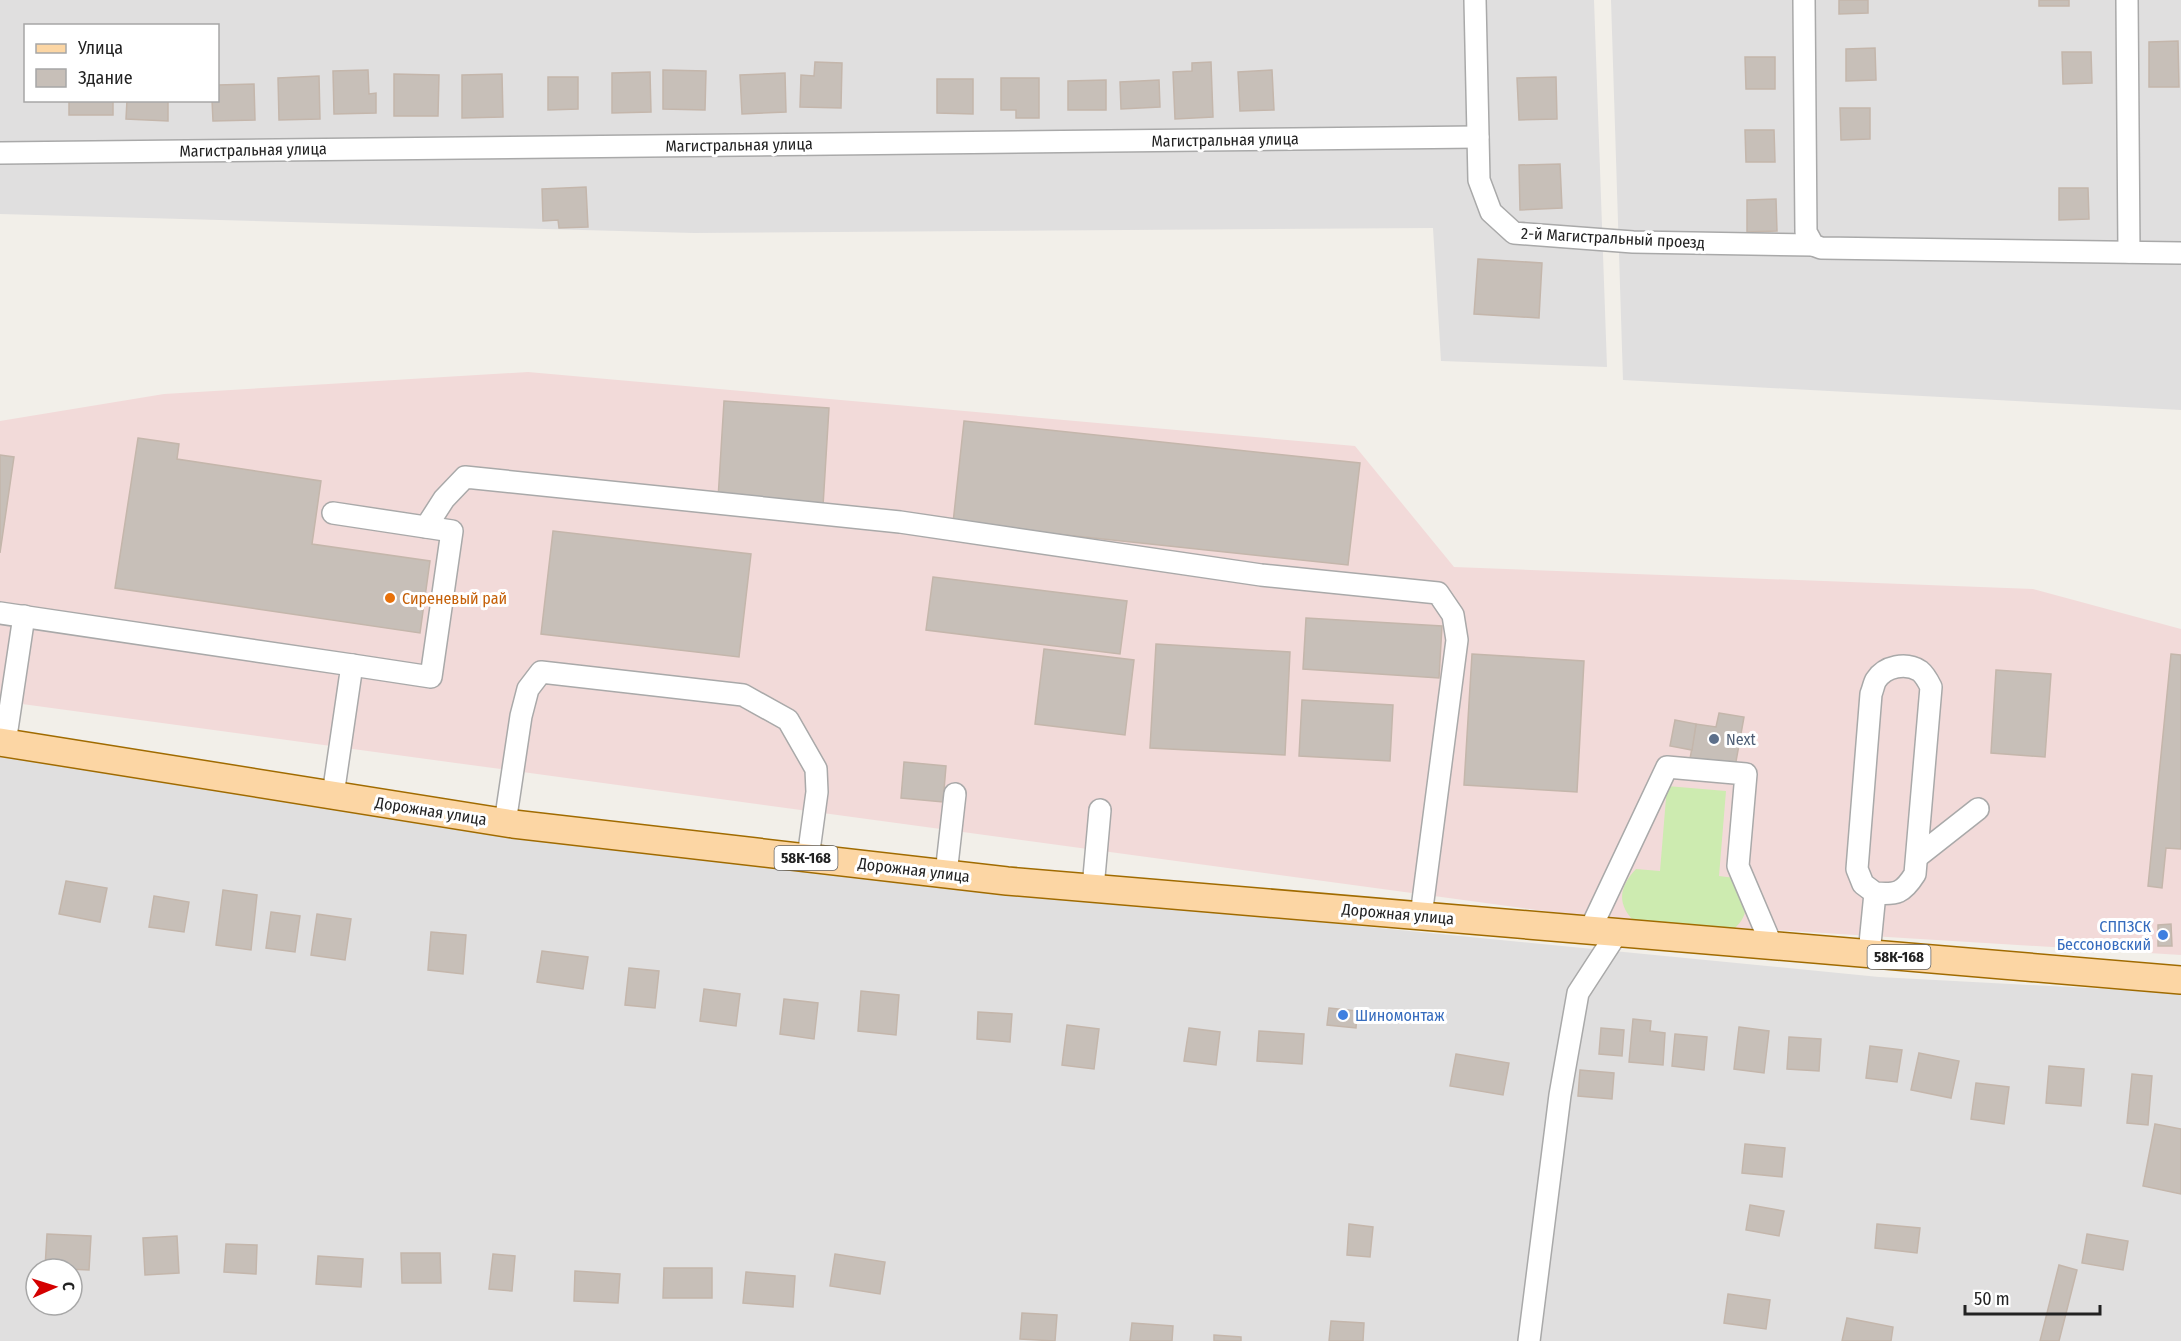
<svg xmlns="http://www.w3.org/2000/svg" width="2181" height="1341" viewBox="0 0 2181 1341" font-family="'Fira Sans Condensed',sans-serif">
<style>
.residential{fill:#e0dfdf;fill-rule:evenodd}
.commercial{fill:#f2dad9}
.grass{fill:#cdebb0}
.building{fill:#c7bfb8;stroke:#c4b6ab;stroke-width:1.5}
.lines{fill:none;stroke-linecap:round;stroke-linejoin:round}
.minor-casing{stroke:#a9a9a9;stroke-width:24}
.major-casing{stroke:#a06b00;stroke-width:30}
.minor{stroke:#fff;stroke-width:21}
.major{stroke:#fcd6a4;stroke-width:27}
.food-dot{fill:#e8710a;stroke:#fff;stroke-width:2}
.service-dot{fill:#5c6f8a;stroke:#fff;stroke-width:2}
.shop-dot{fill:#3f7fe0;stroke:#fff;stroke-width:2}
.labels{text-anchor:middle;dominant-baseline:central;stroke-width:6;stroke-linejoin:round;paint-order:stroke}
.shield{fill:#fff;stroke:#646464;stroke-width:1.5}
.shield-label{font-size:15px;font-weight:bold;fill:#222}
.street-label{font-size:16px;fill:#222;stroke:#fff}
.food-label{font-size:16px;fill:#c56008;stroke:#fff;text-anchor:start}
.service-label{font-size:16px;fill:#4e5e75;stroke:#fff;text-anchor:start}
.shop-label{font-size:16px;fill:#366cbe;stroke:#fff;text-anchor:end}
</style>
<rect width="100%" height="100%" fill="#f2efe9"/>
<g class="residential">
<path d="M0,0h1594l13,367 -166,-6 -8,-133 -739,5 -694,-19zM26,26h192v74h-192z"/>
<path d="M1611,0h570v410l-558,-30z"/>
<path d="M0,757l920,126 959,94 302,16v348h-2181zM36,1269h36v36h-36z"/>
</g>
<path class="commercial" d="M528,372l827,74 99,121 579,22 148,40v326l-571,-35 -1610,-219v-280l164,-27z"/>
<path class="grass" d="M1667,786l59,5 -7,85 16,2c10,23 19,33 -3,53l-96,-8c-19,-18 -18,-35 0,-54l24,2z"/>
<g class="building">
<path d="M1839,0h29v13l-29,1z"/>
<rect x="2039" y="0" width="30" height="6"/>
<path d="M2178,41l1,46h-30v-45z"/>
<path d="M1875,48l1,32 -30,1v-32z"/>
<path d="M2062,52h29l1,31 -29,1z"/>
<path d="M1745,57h30v32h-29z"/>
<path d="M815,62l27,1 -1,45 -41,-1 1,-32 13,1z"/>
<path d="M1211,62l2,55 -38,2 -2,-47 19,-1v-8z"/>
<path d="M368,70l1,24 7,-1v20l-42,1 -1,-43z"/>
<path d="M663,70l43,1 -1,39 -42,-1z"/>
<path d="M1272,70l2,40 -34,1 -2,-39z"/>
<path d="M650,72l1,40 -39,1v-40z"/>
<path d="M785,73l1,39 -44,2 -2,-39z"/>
<path d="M394,74l45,1 -1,41h-44z"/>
<path d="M502,74l1,43 -41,1v-43z"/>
<path d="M319,76l1,43 -41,1 -1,-42z"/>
<path d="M548,77h30v32l-30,1z"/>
<path d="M1556,77l1,42 -38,1 -2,-42z"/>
<path d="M1001,78h38v40h-23v-8h-15z"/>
<path d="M937,79h36v35l-36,-1z"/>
<path d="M1106,80v30h-38v-29z"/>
<path d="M1159,80l1,27 -39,2 -1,-27z"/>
<path d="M254,84l1,36 -42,1 -1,-21h6v-15z"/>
<rect x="69" y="100" width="44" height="15"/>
<path d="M127,100h41v21l-42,-2z"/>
<path d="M1840,108h30v31l-29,1z"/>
<path d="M1745,130h29l1,32h-29z"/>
<path d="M1560,164l2,44 -42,2 -1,-45z"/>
<path d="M586,187l2,40 -29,1 -1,-8 -15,1 -1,-32z"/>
<path d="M2059,188h29l1,31 -30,1z"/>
<path d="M1776,199l1,32 -30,1v-32z"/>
<path d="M1478,259l64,4 -3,55 -65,-4z"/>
<path d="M724,401l105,7 -6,98 -105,-7z"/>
<path d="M964,421l396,42 -12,102 -395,-42z"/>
<path d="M138,438l41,6 -2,15 144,22 -9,63 118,17 -10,72 -305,-45z"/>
<path d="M0,455l14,2 -14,96z"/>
<path d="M553,531l198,23 -12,103 -198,-23z"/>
<path d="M933,577l194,24 -7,53 -194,-24z"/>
<path d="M1306,618l136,8 -3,52 -136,-9z"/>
<path d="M1156,644l134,8 -5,103 -135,-7z"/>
<path d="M1044,649l90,11 -9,75 -90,-11z"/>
<path d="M1472,654l112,7 -7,131 -113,-7z"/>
<path d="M2171,654l10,1v194l-15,-1 -4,40 -14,-2z"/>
<path d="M1996,670l55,4 -6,83 -54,-4z"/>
<path d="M1302,700l91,5 -3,56 -91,-5z"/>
<path d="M1719,713l25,4 -9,50 -45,-8 6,-35 20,3z"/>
<path d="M1675,720l21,4 -4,26 -22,-4z"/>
<path d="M904,762l42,4 -3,36 -42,-4z"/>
<path d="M66,881l41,7 -7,34 -41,-8z"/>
<path d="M223,890l34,5 -6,55 -35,-5z"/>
<path d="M154,896l35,6 -5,30 -35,-5z"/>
<path d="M271,912l29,4 -5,36 -29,-4z"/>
<path d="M317,914l34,5 -6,41 -34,-5z"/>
<path d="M2171,924l1,22h-14v-21z"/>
<path d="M431,932l35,3 -3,39 -35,-4z"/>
<path d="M542,951l46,6 -5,32 -46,-7z"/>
<path d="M629,968l30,3 -4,37 -30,-3z"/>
<path d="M704,989l36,5 -4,32 -36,-5z"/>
<path d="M861,991l38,4 -3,40 -38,-4z"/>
<path d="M784,999l34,4 -4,36 -34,-5z"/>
<path d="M1329,1008l28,3 -1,17 -29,-3z"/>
<path d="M978,1012l34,2 -2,28 -33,-3z"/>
<path d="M1633,1019l18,2 -1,10 15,2 -2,32 -34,-3z"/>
<path d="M1067,1025l32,4 -5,40 -32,-4z"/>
<path d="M1739,1027l30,4 -5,42 -30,-4z"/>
<path d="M1189,1028l31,4 -4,33 -32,-4z"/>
<path d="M1601,1028l23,2 -2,26 -23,-2z"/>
<path d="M1259,1031l45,3 -2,30 -45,-3z"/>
<path d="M1675,1034l32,3 -3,33 -32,-4z"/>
<path d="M1789,1037l32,2 -2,32 -32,-2z"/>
<path d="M1870,1046l32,4 -5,32 -31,-4z"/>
<path d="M1919,1053l40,8 -8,37 -40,-8z"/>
<path d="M1456,1054l53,9 -6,32 -53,-9z"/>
<path d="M2049,1066l35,3 -3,37 -35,-3z"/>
<path d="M1580,1070l34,3 -2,26 -34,-3z"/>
<path d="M2132,1074l20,2 -4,49 -21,-2z"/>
<path d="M1976,1083l33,4 -5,37 -33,-5z"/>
<path d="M2155,1124l26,5v65l-38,-8z"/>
<path d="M1745,1144l40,4 -3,29 -40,-4z"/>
<path d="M1750,1205l34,6 -5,25 -33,-6z"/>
<path d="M1349,1224l24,3 -3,30 -23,-2z"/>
<path d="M1877,1224l43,4 -3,25 -42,-5z"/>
<path d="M47,1234l44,2 -2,34 -44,-2z"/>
<path d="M2087,1234l41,7 -5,29 -41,-7z"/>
<path d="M177,1236l2,37 -34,2 -2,-37z"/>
<path d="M226,1244l31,1 -1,29 -32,-2z"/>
<path d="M401,1253h39l1,30h-39z"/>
<path d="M493,1254l22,2 -3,35 -23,-2z"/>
<path d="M835,1254l50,8 -5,32 -50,-8z"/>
<path d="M318,1256l45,3 -2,28 -45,-3z"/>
<path d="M2059,1265l18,5 -18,71h-19z"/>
<path d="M664,1268h48v30h-49z"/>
<path d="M575,1271l45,3 -2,29 -44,-2z"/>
<path d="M746,1272l49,4 -2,31 -50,-4z"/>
<path d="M1728,1294l42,6 -4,29 -42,-6z"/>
<path d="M1022,1313l35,2 -2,26 -35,-2z"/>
<path d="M1847,1318l46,9 -2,14h-49z"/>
<path d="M1331,1321l33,2 -1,18h-34z"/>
<path d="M1132,1323l41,3 -1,15h-42z"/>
<path d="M1214,1335l27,2v4h-27z"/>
</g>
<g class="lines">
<g class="minor-casing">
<g id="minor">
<path d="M1475,0l4,180 12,32 23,21 119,9 180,3"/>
<path d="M1804,0l2,232 7,13 8,3 360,5"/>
<path d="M2127,0l2,252"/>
<path d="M0,153l1478,-16"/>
<path d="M333,513l119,18 -21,146 -79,-12"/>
<path d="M426,527l18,-28 21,-22 435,45 361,53 177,18 15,22 4,25 -36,276"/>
<path d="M0,613l352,52 -19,130"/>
<path d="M5,743l19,-127"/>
<path d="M505,823l16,-107 7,-27 13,-17 202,23 45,25 28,49 1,23 -9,66"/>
<path d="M1917,857l61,-48"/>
<path d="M946,874l9,-80"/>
<path d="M1093,888l7,-78"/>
<path d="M1590,930l77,-163 79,7 -8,92 34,80"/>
<path d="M1869,954l6,-61c22,2 28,0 40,-19l16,-187c-3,-6 -6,-12 -11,-16 -14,-9 -35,-5 -44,9 -2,3 -3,9 -5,14l-14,175 6,15 12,9"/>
<path d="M1529,1341l31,-246 18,-102 39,-60"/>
</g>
</g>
<g class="major-casing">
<path id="major" d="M0,742l513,82 494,57 1174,99"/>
</g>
<use href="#minor" class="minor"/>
<use href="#major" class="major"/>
</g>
<circle class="food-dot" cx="390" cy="598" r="6"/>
<circle class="service-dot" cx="1714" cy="739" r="6"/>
<g class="shop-dot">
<circle cx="2163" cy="935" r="6"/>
<circle cx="1343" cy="1015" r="6"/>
</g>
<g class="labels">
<g class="shield">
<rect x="774.5" y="846" width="63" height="24" rx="4.5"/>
<rect x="1867.5" y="945" width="63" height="24" rx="4.5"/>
</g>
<g class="shield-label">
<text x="806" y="858">58К-168</text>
<text x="1899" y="957">58К-168</text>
</g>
<g class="street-label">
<text transform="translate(1225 140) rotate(-1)">Магистральная улица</text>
<text transform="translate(739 145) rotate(-1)">Магистральная улица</text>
<text transform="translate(253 150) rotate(-1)">Магистральная улица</text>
<text transform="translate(1613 238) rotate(3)">2-й Магистральный проезд</text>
<text transform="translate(431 811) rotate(9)">Дорожная улица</text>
<text transform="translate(914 870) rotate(7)">Дорожная улица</text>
<text transform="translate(1398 914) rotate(5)">Дорожная улица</text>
</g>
<g class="food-label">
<text x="402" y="598">Сиреневый рай</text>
</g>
<g class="service-label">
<text x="1726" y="739">Next</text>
</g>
<g class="shop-label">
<text x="2151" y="926">СППЗСК<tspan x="2151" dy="18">Бессоновский</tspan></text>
<text x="1355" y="1015" text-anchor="start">Шиномонтаж</text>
</g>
</g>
<rect x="24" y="24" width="195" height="78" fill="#ffffff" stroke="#a7a7a7" stroke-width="1.5"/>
<rect x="36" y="44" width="30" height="9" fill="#fcd6a4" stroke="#a7a7a7" stroke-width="1.5"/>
<text x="78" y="54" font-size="18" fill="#222222">Улица</text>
<rect x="36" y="69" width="30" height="18" fill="#c7bfb8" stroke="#a7a7a7" stroke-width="1.5"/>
<text x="78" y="84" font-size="18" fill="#222222">Здание</text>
<g transform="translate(54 1287) rotate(87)"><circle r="28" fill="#ffffff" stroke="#a7a7a7" stroke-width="1.5"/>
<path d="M0-4.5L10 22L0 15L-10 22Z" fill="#d40000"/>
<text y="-9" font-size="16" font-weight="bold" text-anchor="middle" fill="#222222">С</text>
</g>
<path d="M1965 1305v9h135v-9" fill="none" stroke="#222222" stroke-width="3"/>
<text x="1974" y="1305" font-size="18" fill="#222222" stroke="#ffffff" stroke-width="4.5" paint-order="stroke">50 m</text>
</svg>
